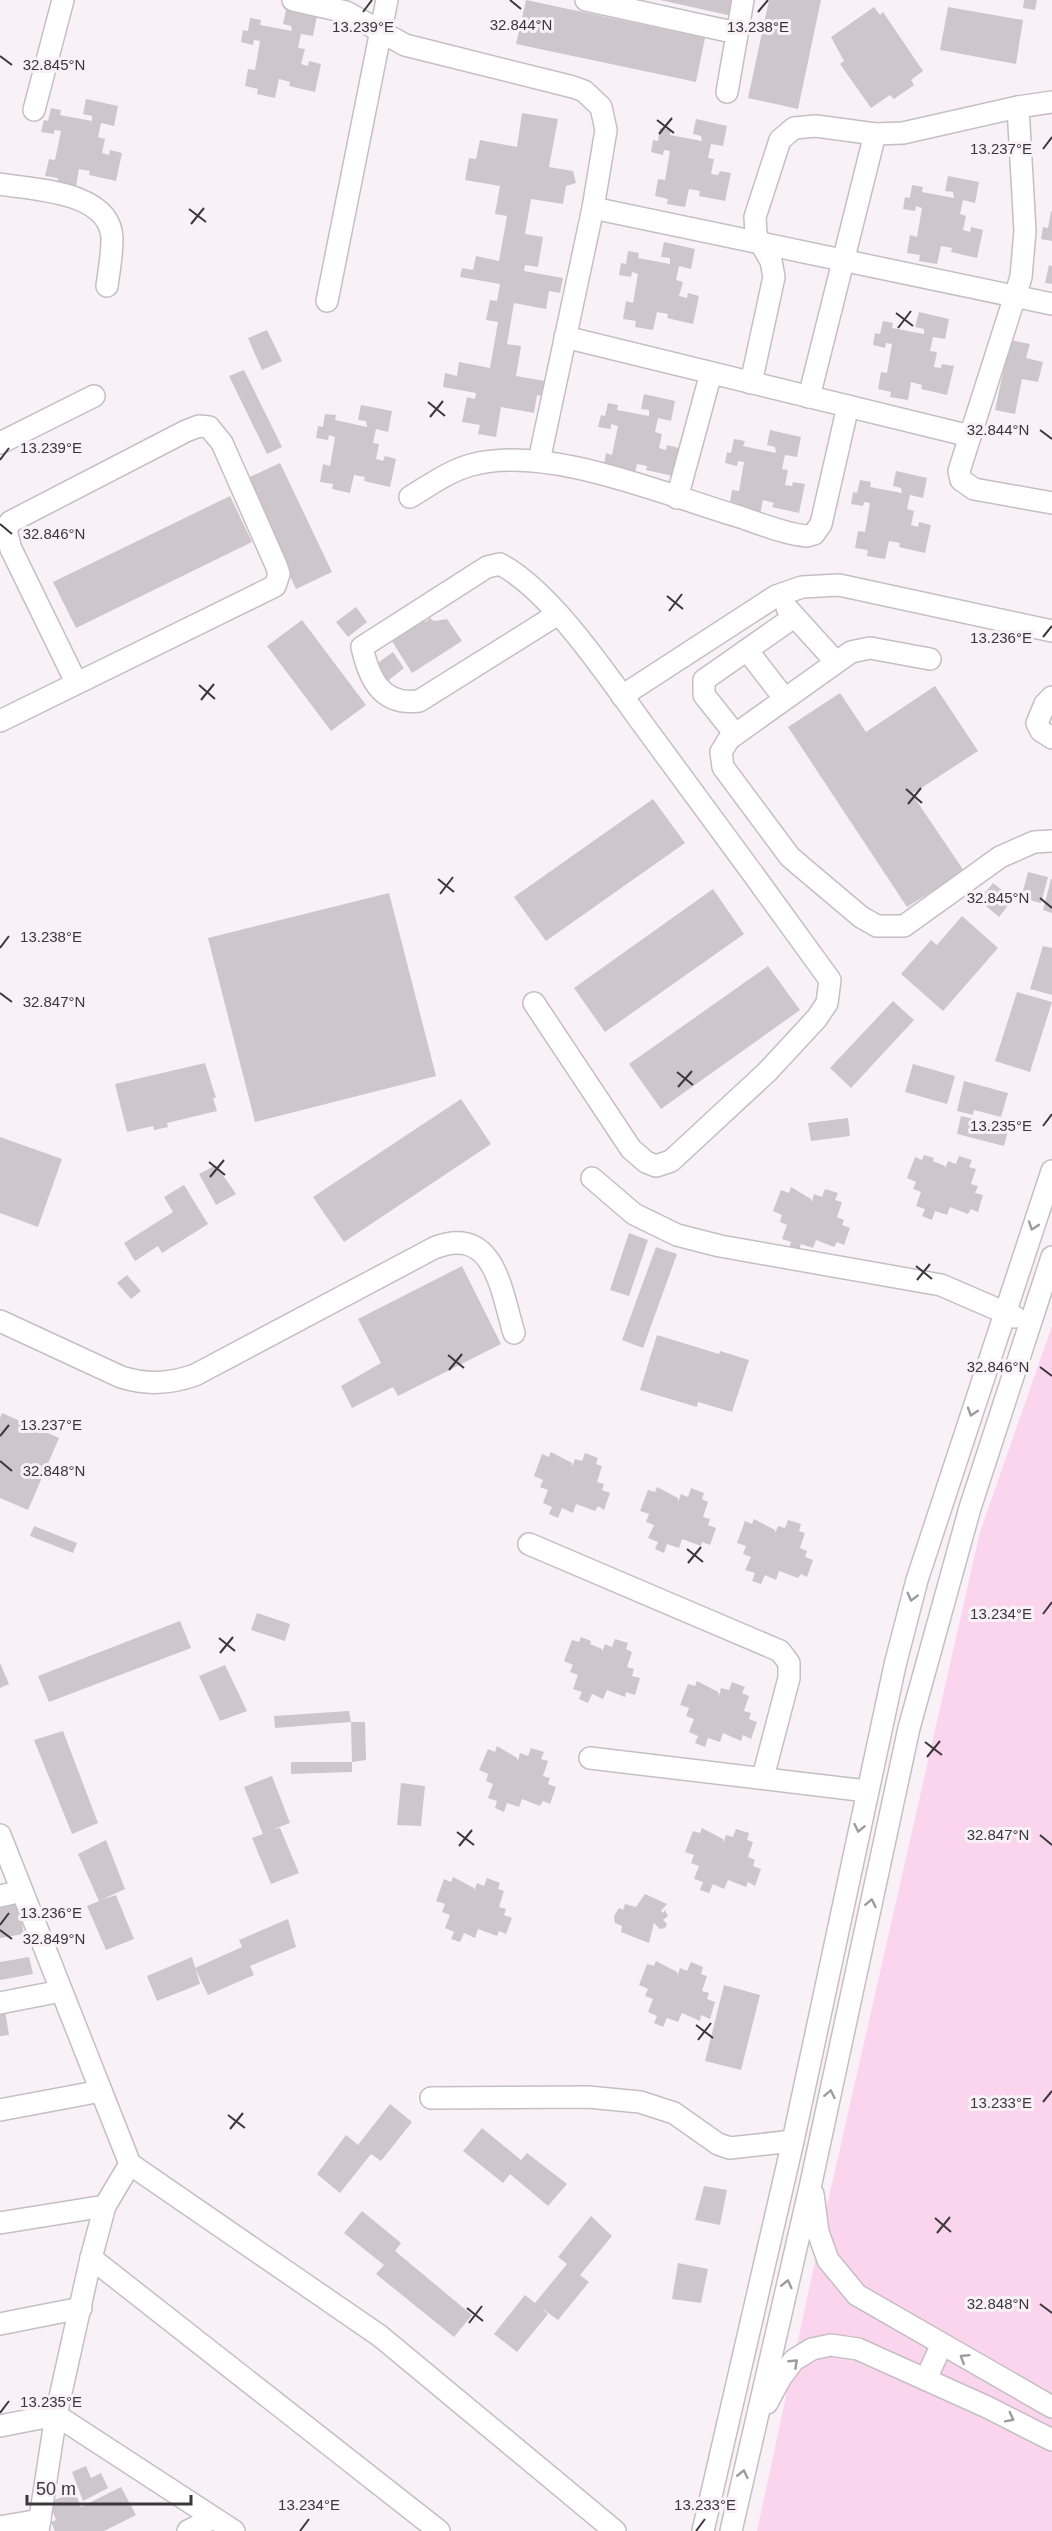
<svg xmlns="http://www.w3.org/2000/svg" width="1052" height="2531" viewBox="0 0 1052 2531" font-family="Arial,sans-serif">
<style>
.green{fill:#fbd5ed}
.building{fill:#cdc7cb}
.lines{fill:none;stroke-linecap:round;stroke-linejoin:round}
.minor-casing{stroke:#c5bfc3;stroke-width:24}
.minor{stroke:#fff;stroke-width:21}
.oneway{stroke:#9d9c9c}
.ticks{fill:none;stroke:#3b383a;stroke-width:2}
.ticks-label{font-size:15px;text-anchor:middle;fill:#3b383a;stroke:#f8f2f6;stroke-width:6;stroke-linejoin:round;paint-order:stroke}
</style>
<rect width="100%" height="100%" fill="#f8f2f6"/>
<path class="green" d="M1052,1326v1205h-295l69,-321 154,-678z"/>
<g class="building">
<path d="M526,0l179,38 -9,44 -180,-38z"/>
<path d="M660,0h75l-3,16z"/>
<path d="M769,0h52l-23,109 -50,-11z"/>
<path d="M1024,0h13l-2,10 -12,-2z"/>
<path d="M874,7l6,8 3,-3 40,59 -12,9 3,5 -20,14 -4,-4 -19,13 -31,-44 4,-3 -13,-24z"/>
<path d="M948,7l75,13 -7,44 -76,-14z"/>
<path d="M286,10l31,6 -4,20 -12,-2 -3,14 7,1 -4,15 7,2 1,-5 12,3 -6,28 -26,-6 1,-4 -11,-3 -4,19 -18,-4 1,-5 -13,-3 3,-17 7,1 5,-29 -6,-1 -1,5 -12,-3 2,-12 5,1 2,-13 11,2 -1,5 32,6 -1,-5 -8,-2z"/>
<path d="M86,99l32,7 -4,20 -13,-3 -3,14 7,2 -3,14 7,2 1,-5 12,3 -6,28 -27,-6 1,-4 -11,-2 -3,18 -19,-3 1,-6 -13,-2 4,-17 6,1 6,-29 -7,-1v4l-13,-2 3,-12 4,1 3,-13 10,2 -1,5 32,6v-5l-9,-2z"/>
<path d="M522,113l36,6 -9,48 24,4 3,12 -10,3 -3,18 -32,-5 -6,35 18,3 -5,30 -13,-2 -1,6 39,7 -3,15 -11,-2 -3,18 -32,-6 -7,41 14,2 -5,30 35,6 -2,15 -12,-2 -3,18 -33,-6 -5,30 -18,-3 2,-9 -18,-3 5,-25 8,2 1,-6 -33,-6 2,-14 12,3 2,-14 31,6 8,-46 -12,-2 4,-20 7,1 3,-17 -40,-7 2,-9 11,2 3,-14 23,5 8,-45 -12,-2 5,-28 -35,-6 4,-22 7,1 4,-19 37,7z"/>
<path d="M696,119l31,7 -4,20 -12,-2 -3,14 6,1 -3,15 7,1 2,-4 11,2 -6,28 -26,-5 1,-5 -11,-2 -4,18 -18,-3 1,-5 -13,-3 3,-17 7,1 5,-29 -6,-1 -1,5 -12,-3 2,-12 5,1 2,-13 11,2 -1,5 32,6 -1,-5 -8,-2z"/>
<path d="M948,176l31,6 -4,21 -12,-3 -3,14 6,2 -3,14 7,2 1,-5 12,3 -6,28 -26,-6 1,-4 -11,-2 -4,18 -18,-3 1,-6 -13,-2 3,-18 7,2 5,-29 -6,-2 -1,5 -12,-2 2,-12 5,1 2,-13 11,2 -1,5 32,6 -1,-6 -8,-1z"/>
<path d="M1051,211l1,1v29l-11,-2 2,-12 5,1z"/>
<path d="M664,242l31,7 -4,20 -12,-3 -3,14 7,2 -4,14 8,2 1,-5 11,3 -6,28 -26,-6 1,-4 -11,-2 -4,18 -18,-3 1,-6 -13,-2 3,-18 7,2 5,-29 -6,-2 -1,5 -12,-2 2,-12 5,1 2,-13 11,2 -1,5 32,6v-6l-9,-1z"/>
<path d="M1049,265l3,1v18l-7,-1z"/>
<path d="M919,312l30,7 -4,20 -12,-2 -3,14 7,1 -3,15 7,1 1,-4 12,2 -7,29 -26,-6 1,-4 -11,-3 -3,18 -18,-3 1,-5 -13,-3 3,-17 6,1 5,-29 -6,-1 -1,5 -12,-3 2,-12 5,1 3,-13 10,2 -1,5 32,6v-5l-9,-2z"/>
<path d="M267,330l15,31 -20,9 -14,-32z"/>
<path d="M1010,340l20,4 -4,14 17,4 -5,20 -16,-3 -7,35 -20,-4z"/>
<path d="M244,370l38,77 -15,7 -38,-78z"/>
<path d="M644,394l31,7 -4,20 -13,-3 -3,14 7,2 -3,14 7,2 1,-5 12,3 -6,28 -27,-6 1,-4 -10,-2 -4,18 -30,-11 3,-18 6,2 6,-29 -7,-2v5l-13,-2 3,-12 4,1 3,-13 10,2 -1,5 32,6v-6l-8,-1z"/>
<path d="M361,405l31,6 -4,21 -12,-3 -3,14 6,1 -3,15 7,2 2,-5 11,3 -6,28 -26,-6 1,-4 -11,-2 -4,18 -18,-4 1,-5 -13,-2 3,-18 7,2 5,-29 -6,-2 -1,5 -12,-2 2,-12 5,1 2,-13 11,1 -1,5 32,7 -1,-6 -8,-1z"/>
<path d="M770,430l31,7 -4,20 -12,-2 -3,14 6,1 -3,15 7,1 1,-4 12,2 -6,29 -27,-6 2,-4 -11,-3 -4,19 -30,-12 3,-17 7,1 5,-29 -6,-1 -1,5 -12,-3 2,-11 4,1 3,-14 11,2 -2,5 33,7 -1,-6 -8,-2z"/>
<path d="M280,463l52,109 -36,17 -51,-110z"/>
<path d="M896,471l31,7 -4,20 -13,-3 -3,14 7,2 -3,14 7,2 1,-5 12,3 -6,28 -26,-6 1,-4 -11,-2 -4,18 -18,-3 1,-6 -13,-2 3,-17 7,1 5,-29 -6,-1 -1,4 -12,-2 2,-12 4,1 3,-13 11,2 -1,5 32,6 -1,-5 -8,-2z"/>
<path d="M230,496l22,46 -176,86 -23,-46z"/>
<path d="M356,607l11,15 -19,15 -12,-15z"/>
<path d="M422,617l3,5 5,-4 4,3 13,-2 15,22 -50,32 -22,-35z"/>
<path d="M302,620l64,85 -35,26 -64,-85z"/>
<path d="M393,652l11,16 -20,16 -12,-17z"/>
<path d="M935,686l43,65 -66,43 52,77 -57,36 -119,-180 52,-34 26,39z"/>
<path d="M653,799l32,44 -139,98 -32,-44z"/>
<path d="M1028,872l20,5 -7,26 -20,-5z"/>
<path d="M1051,879h1v34l-9,-3z"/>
<path d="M993,883l20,16 -14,18 -20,-17z"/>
<path d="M713,889l31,45 -139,98 -31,-44z"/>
<path d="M389,893l47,183 -181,46 -47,-184z"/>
<path d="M962,916l36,32 -55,63 -42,-37 30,-34 6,5z"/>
<path d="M1043,946l9,2v47l-22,-6z"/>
<path d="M768,966l32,44 -139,99 -32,-45z"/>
<path d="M1017,992l35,10 -22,70 -35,-11z"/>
<path d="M893,1001l21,19 -63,68 -21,-20z"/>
<path d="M205,1063l11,35h-3l4,13 -50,12 1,4 -14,3 -1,-4 -26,6 -12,-48z"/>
<path d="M913,1064l42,12 -8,28 -42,-12z"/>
<path d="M964,1081l44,12 -7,24 -27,-7 -1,5 -16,-4z"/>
<path d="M461,1099l30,45 -147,98 -31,-45z"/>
<path d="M961,1116l48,11 -5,19 -47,-12z"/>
<path d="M848,1118l2,18 -39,5 -3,-18z"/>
<path d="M0,1137l62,22 -24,68 -38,-14z"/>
<path d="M924,1155l10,3 -1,3 12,5v3l3,-8 8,3 3,-8 13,4 -3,7 7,2 -5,15 7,2 -3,7 8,2 -5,17 -7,-3 -3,5 -18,-7 -3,8 -12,-4 -3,9 -10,-4 3,-7 -9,-3 5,-14 -8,-3 3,-7 -9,-4 8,-21 7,3z"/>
<path d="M216,1165l20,29 -20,11 -17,-31z"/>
<path d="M184,1185l24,39 -46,29 -4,-7 -23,15 -11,-18 49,-31 -9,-15z"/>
<path d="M791,1187l20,12 1,3 2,-8 8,3 3,-8 13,4 -3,7 7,2 -5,15 7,3 -2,5 8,3 -6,17 -7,-3 -3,5 -18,-7 -3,8 -12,-4 -3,9 -9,-4 2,-7 -9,-3 5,-14 -7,-3 2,-7 -9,-4 8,-21 8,3z"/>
<path d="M629,1233l19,7 -19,56 -19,-6z"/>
<path d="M656,1247l21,7 -34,94 -21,-8z"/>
<path d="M462,1266l39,78 -103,52 -5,-9 -41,21 -11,-22 40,-23 -23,-44z"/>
<path d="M127,1275l14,16 -10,8 -14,-16z"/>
<path d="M657,1335l62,19 1,-3 29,9 -17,52 -34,-10 -1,5 -57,-17z"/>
<path d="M2,1413l57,25 -31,72 -28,-12v-80z"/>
<path d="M551,1452l21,11v4l3,-8 7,2 3,-8 13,5 -2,6 6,2 -5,16 7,2 -2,6 8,3 -6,17 -6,-4 -3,5 -19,-7 -3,9 -11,-5 -4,10 -9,-4 3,-7 -9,-4 5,-13 -8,-3 3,-7 -9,-4 8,-22 7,3z"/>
<path d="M657,1487l21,11v4l3,-8 7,3 3,-9 13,5 -2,6 6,3 -5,15 7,2 -2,6 8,3 -6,17 -8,-3 -1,4 -19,-7 -3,9 -12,-4 -3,9 -9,-4 3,-7 -10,-4 6,-13 -8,-3 3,-8 -9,-3 8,-21 7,2z"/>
<path d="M754,1519l21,11v3l3,-7 7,2 3,-8 13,4 -2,7 6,2 -5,15 7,3 -2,6 8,3 -6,17 -6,-3 -3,4 -19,-7 -3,9 -11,-5 -4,9 -9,-3 3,-8 -10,-3 6,-13 -8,-3 3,-8 -9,-3 8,-22 7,3z"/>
<path d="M34,1526l43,17 -4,10 -43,-17z"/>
<path d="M257,1613l33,11 -5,17 -34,-11z"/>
<path d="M180,1621l11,27 -142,54 -11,-26z"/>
<path d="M581,1637l10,4 -1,3 12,5v3l3,-8 7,3 3,-8 13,4 -2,6 6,3 -5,15 7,2 -2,7 8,2 -5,17 -9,-3 -1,5 -18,-7 -4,9 -11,-5 -4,9 -9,-4 3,-7 -9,-3 5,-14 -8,-3 3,-7 -9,-4 8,-21 7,2z"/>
<path d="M0,1663l9,21 -9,4z"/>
<path d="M225,1665l22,46 -27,10 -21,-45z"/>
<path d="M697,1681l21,11 1,4 2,-8 8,2 3,-8 13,5 -3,6 7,3 -5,15 7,2 -2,6 8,3 -6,17 -8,-4 -2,6 -18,-8 -3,9 -12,-4 -3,9 -10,-4 3,-7 -9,-4 5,-13 -8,-3 3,-8 -9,-3 8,-21 7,2z"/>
<path d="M349,1711l2,11h14l1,38 -14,2 -1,-40 -76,6 -1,-12z"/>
<path d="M63,1731l35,92 -26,11 -38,-94z"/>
<path d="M497,1746l20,12 1,3 2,-8 8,3 3,-8 13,4 -3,7 7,2 -5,15 7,2 -2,6 8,3 -6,17 -7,-3 -3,5 -18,-7 -3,8 -12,-4 -3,9 -9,-4 2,-7 -9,-3 5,-14 -7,-3 2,-7 -9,-4 9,-21 7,3z"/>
<path d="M291,1762h61v10l-61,2z"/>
<path d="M272,1776l18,47 -16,6 6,-1 19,45 -28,11 -19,-46 11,-4 -19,-47z"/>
<path d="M401,1783l24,3 -4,40 -24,-1z"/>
<path d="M702,1828l21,11v4l3,-8 7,2 3,-8 13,4 -2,7 6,2 -5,15 7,3 -2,6 8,3 -6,17 -7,-4 -2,5 -18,-7 -4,9 -11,-5 -4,9 -9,-3 3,-8 -9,-3 5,-13 -8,-3 3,-8 -9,-3 8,-21 7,2z"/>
<path d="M106,1840l19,49 -24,11 15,-5 18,44 -28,11 -19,-44 12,-5 -21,-47z"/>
<path d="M453,1877l21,11v3l3,-8 7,3 3,-8 13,5 -2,6 6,2 -5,16 7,2 -2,6 8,3 -6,16 -7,-3 -2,5 -19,-7 -3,9 -11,-5 -4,9 -9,-3 3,-7 -9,-4 5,-13 -8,-3 3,-8 -9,-3 8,-22 7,3z"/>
<path d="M645,1894l22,10 -6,7 2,2 2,-3 3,6 -5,4 4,4 -2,4 -5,1 -6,-6 -5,20 -28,-11 1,-6 -7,-3 -1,-7 5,-8 4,2 2,-6 11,3z"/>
<path d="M17,1899l7,35 -24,4v-36z"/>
<path d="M288,1919l8,28 -46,19 4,9 -46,20 -13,-27 47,-21 -3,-7z"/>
<path d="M29,1957l4,17 -33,6v-18z"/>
<path d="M192,1957l8,27 -43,17 -10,-25z"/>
<path d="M656,1961l21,11v4l3,-8 7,3 4,-9 12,5 -2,7 6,2 -5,15 7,2 -2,6 8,3 -5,17 -9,-4 -1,6 -18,-8 -4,9 -11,-4 -4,9 -9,-4 3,-7 -9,-4 5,-13 -8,-3 3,-7 -9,-4 8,-21 7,2z"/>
<path d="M724,1985l36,10 -19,75 -36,-9z"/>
<path d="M5,2011l4,24 -9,1v-24z"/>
<path d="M390,2104l22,18 -31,39 -10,-7 -31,39 -23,-19 29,-39 12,10z"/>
<path d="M482,2128l39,32 6,-7 40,31 -19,22 -38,-32 -7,9 -40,-32z"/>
<path d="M704,2186l23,4 -7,35 -25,-5z"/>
<path d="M362,2211l39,32 -6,8 77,64 -18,22 -78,-63 8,-9 -40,-32z"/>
<path d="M591,2216l21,20 -32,39 9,7 -31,38 -18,-13 8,7 -31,38 -23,-18 31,-39 10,8 32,-39 -9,-7z"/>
<path d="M678,2263l30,6 -7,34 -29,-4z"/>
<path d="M86,2466l5,12 10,-5 7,15 -25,13 -11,-29z"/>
<path d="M121,2487l15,28 -32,16h-49l-4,-9 5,-2 -7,-18 26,-10 6,15z"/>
</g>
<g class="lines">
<g class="minor-casing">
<g id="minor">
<path d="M293,0l53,12 59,33 168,42 11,4 17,16 5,23 -13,78 -54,253"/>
<path d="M586,0l151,33"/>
<path d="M727,92l16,-92"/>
<path d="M1018,107l7,124 -4,46 -62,194 2,9 13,9 78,14"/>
<path d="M34,110l29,-110"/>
<path d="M0,184c34,6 111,7 112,55 0,16 -3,32 -5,47"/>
<path d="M593,208l459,96"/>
<path d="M327,301l60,-301"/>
<path d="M565,337l405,99"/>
<path d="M751,383l23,-106 -3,-16 -15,-26 -1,-18 25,-77 14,-12 22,-2 59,8 28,-1 115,-26 34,-5"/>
<path d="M809,397l66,-263"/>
<path d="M0,443l94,-47"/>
<path d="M410,497c20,-12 39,-26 61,-32 75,-21 192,29 266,51 22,7 47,18 70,20l7,-2 7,-10 27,-118"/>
<path d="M677,498l34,-125"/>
<path d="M787,608l48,53"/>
<path d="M747,650l37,48"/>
<path d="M930,659l-60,-11 -19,4 -122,87 -8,13 2,15 67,90 71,60 16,9h27l96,-69 34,-15 18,-1"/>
<path d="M622,696l154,-100 26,-9 37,-2 213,46"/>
<path d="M1052,697l-7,7 -8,19 4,8 11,7"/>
<path d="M0,721l275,-135 4,-12 -3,-9 -54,-122 -13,-16 -10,-1 -13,5 -176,91 -4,9 5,18 65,133"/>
<path d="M735,734l-31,-39v-15l90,-63"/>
<path d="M534,1003l97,146 15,13 10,4 15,-5 96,-89 50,-54 10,-15 3,-23c-62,-86 -125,-172 -188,-257 -35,-48 -91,-132 -142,-159l-13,3 -125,80c7,31 19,59 57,54l139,-87"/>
<path d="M592,1178l42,36 43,21 43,11 221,39 74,32"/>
<path d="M0,1321l121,56c26,8 48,7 74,-2l239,-127c61,-24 67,43 80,85"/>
<path d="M529,1544l251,107 9,12v15l-26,99"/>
<path d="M590,1758l277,33"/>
<path d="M0,1835l130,329 250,172 235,195"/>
<path d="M0,1896l22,-5"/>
<path d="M0,2003l61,-12"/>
<path d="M431,2098l157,-1 52,5 34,11 44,31 12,4 63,-7"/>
<path d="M0,2110l101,-19"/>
<path d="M813,2194l5,38 10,28 29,35 195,112"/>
<path d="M0,2223l105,-17"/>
<path d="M91,2258l348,273"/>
<path d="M0,2324l81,-16"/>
<path d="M926,2379l16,-35"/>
<path d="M767,2403l14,-26 13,-17 18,-11 19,-4 27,4 129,58 65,33"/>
<path d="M0,2426l56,-11 178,116"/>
<path d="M0,2527l40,-7"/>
<path d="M38,2531l18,-116 35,-157 14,-52 25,-42"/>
<path d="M188,2531l25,-13"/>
<path d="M703,2531l90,-390 102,-476 22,-85 135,-409"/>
<path d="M731,2531l80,-348 98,-455 61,-220 82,-251"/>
</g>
</g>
<use href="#minor" class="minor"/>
</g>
<defs><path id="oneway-chevron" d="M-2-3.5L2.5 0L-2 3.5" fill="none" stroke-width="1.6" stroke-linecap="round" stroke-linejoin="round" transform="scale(1.5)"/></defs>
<g class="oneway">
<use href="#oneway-chevron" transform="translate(1033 1226) rotate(109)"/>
<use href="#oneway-chevron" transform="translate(972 1412) rotate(108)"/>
<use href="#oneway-chevron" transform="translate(912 1597) rotate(105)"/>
<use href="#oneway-chevron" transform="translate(859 1828) rotate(102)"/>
<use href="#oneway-chevron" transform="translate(871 1903) rotate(-78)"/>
<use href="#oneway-chevron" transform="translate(830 2094) rotate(-78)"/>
<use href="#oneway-chevron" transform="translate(787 2284) rotate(-77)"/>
<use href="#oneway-chevron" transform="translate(964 2358) rotate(-148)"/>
<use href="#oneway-chevron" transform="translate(794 2363) rotate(-43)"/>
<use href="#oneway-chevron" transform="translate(1010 2418) rotate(27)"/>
<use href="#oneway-chevron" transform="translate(743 2474) rotate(-77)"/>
</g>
<path class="ticks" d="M510,0l11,9M363,12l9,-12M758,12l10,-12M0,56l12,9M657,120l17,13M659,134l13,-16M1043,149l9,-12M189,209l17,13M191,224l13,-16M896,313l17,13M898,328l13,-17M428,402l17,14M430,417l13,-16M1040,430l12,9M0,460l9,-12M0,524l12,10M667,596l16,13M669,611l13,-17M1043,637l9,-11M199,685l16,14M201,700l13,-16M906,789l16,14M908,804l13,-16M438,879l16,13M440,894l13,-17M1040,898l12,10M0,948l9,-12M0,993l12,9M677,1072l16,13M678,1087l14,-16M1043,1126l9,-12M209,1162l16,13M210,1177l14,-17M916,1266l16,13M917,1280l13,-16M448,1355l16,13M1040,1367l12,9M449,1370l13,-16M0,1436l9,-11M0,1461l12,10M687,1549l16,13M688,1563l13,-16M1043,1614l9,-12M219,1638l16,13M220,1653l13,-16M925,1742l17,13M927,1757l13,-16M457,1832l17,13M1040,1835l12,10M459,1846l13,-16M0,1925l9,-12M0,1930l12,9M696,2025l17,13M698,2040l13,-17M1043,2102l9,-11M228,2115l17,13M230,2129l13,-16M935,2218l16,14M937,2233l13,-16M1040,2304l12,9M467,2308l16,13M469,2323l13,-17M0,2413l9,-12M300,2531l9,-12M696,2531l9,-12"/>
<g class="ticks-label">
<text x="521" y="30">32.844°N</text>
<text x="363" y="32">13.239°E</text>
<text x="758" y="32">13.238°E</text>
<text x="54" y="70">32.845°N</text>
<text x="1001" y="154">13.237°E</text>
<text x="998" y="435">32.844°N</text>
<text x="51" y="453">13.239°E</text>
<text x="54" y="539">32.846°N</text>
<text x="1001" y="643">13.236°E</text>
<text x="998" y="903">32.845°N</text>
<text x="51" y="942">13.238°E</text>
<text x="54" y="1007">32.847°N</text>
<text x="1001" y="1131">13.235°E</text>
<text x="998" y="1372">32.846°N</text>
<text x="51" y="1430">13.237°E</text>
<text x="54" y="1476">32.848°N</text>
<text x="1001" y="1619">13.234°E</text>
<text x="998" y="1840">32.847°N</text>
<text x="51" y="1918">13.236°E</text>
<text x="54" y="1944">32.849°N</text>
<text x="1001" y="2108">13.233°E</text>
<text x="998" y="2309">32.848°N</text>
<text x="51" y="2407">13.235°E</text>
<text x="309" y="2510">13.234°E</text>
<text x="705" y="2510">13.233°E</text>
</g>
<path d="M27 2495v9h164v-9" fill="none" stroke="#3b383a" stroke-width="3"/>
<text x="36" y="2495" font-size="18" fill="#3b383a" stroke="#f8f2f6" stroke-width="4.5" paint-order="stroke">50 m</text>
</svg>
